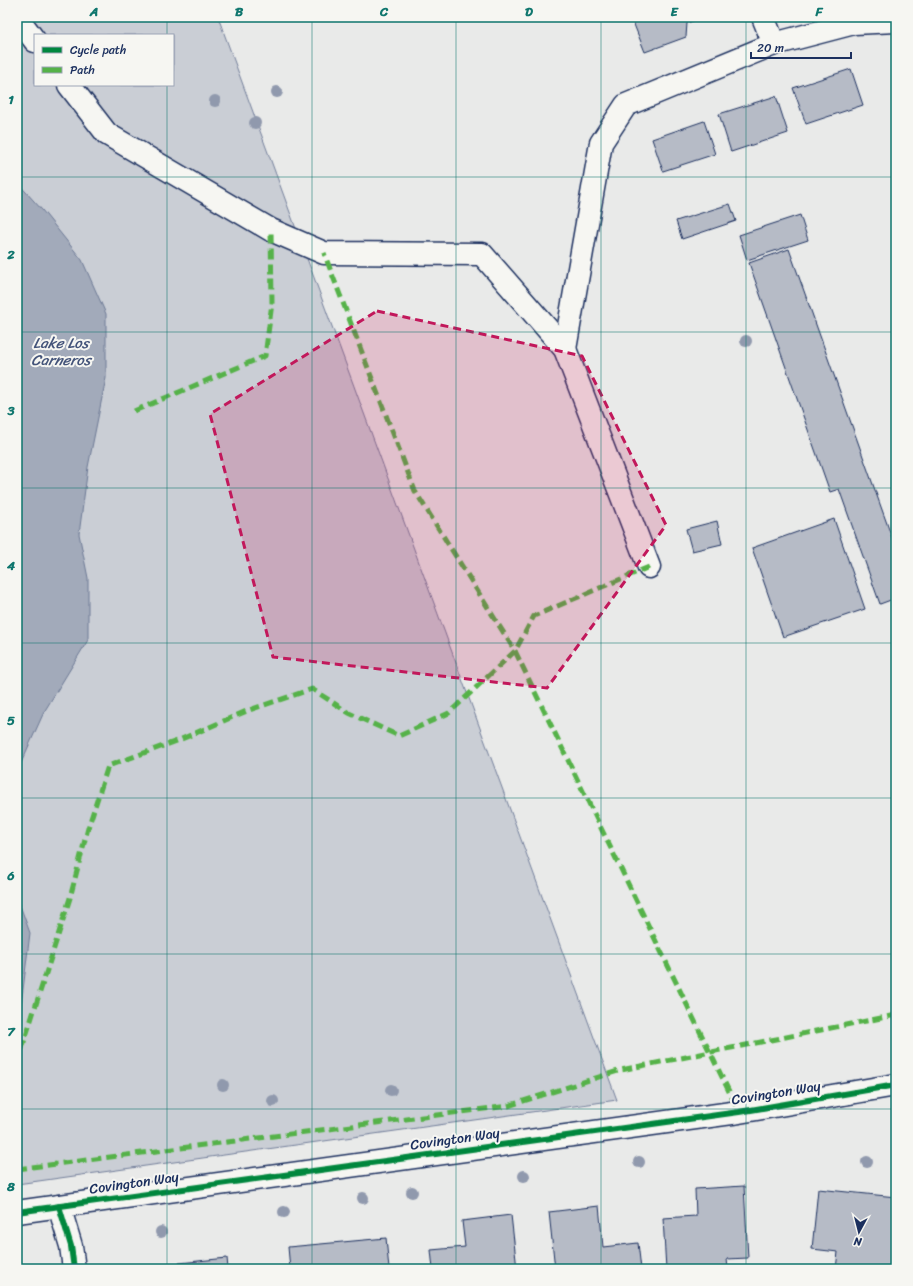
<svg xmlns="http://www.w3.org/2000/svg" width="913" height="1286" viewBox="0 0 913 1286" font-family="Sriracha,sans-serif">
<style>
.green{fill:#caced5;stroke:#727e9a;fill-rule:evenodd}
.water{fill:#a2aaba;stroke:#6c7995}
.building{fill:#b6bbc6;stroke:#1b2f5e}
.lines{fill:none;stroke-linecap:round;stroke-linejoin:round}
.minor-casing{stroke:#1b2f5e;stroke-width:25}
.minor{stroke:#f6f6f2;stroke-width:22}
.quiet{stroke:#55b248;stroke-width:5;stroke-dasharray:10 5;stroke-linecap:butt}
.cycleway-casing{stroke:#f6f6f2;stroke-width:8}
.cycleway{stroke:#00873e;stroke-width:6}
.tree{fill:#9099ad}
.marked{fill:#c2185b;fill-opacity:0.2;stroke:#c2185b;stroke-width:3;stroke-dasharray:8 5;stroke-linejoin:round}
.grid{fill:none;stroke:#0f766e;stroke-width:1;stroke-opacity:0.55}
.labels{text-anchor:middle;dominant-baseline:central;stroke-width:4;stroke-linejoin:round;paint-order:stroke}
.street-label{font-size:14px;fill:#1b2f5e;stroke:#f6f6f2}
.water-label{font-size:15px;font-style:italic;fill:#44547a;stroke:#f6f6f2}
.neatline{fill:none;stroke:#0f766e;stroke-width:1.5}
.grid-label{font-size:13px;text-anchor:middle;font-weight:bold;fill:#0f766e}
</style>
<rect width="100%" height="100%" fill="#e9eae9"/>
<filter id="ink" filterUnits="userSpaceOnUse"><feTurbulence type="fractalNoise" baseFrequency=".025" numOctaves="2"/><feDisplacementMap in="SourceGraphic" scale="8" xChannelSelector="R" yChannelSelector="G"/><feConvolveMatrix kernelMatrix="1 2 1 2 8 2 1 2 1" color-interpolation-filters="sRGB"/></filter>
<g filter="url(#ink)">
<path class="green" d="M17,17h201l399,1083 -600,84zM35,35h138v50h-138z"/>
<g class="water">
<path d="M17,182l25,28 40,50 24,54v64l-18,89 -9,67 9,44v62l-44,72 -27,60z"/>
<path d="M17,897l13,36 -10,81 -3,4z"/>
</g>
<g class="building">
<path d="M631,17h69l1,1 -14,5 -1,14 -41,15z"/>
<path d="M851,69l12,36 -57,19 -13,-36z"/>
<path d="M776,96l12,37 -57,19 -12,-38z"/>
<path d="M704,121l11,33 -52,17 -11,-32z"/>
<path d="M730,204l6,17 -54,18 -6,-18z"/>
<path d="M800,215l8,25 -61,20 -8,-25z"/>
<path d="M789,249l107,300v49l-16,6 -41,-115 -9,3 -81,-229z"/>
<path d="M834,519l31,90 -82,28 -31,-89z"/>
<path d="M717,521l5,23 -30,7 -6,-22z"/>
<path d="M744,1186l4,72 -21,1 1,10h-62l-3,-51 33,-2 -1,-27z"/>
<path d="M818,1189l78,8v72h-60l2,-17 -26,-3z"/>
<path d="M599,1206l4,41 35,-4 3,26h-86l-6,-57z"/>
<path d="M511,1215l6,54h-84l-2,-19 34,-3 -3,-26z"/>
<path d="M386,1238l3,31h-99l-2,-22z"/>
<path d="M227,1258l1,11h-49v-6z"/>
</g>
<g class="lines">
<g class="minor-casing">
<g id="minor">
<path d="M17,17l18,24"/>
<path d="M763,17l11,27"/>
<path d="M69,85l38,49 164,96 53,23 158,1 83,95 84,218"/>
<path d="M565,349l36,-206 25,-38 148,-61 80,-21 42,-2"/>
<path d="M59,1206l12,40 3,23"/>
<path d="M17,1212l722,-100 157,-27"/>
</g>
</g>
<use href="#minor" class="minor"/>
<g class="quiet">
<path d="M134,411l131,-55 7,-53 -1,-73"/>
<path d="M649,567l-115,49 -19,35 224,461"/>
<path d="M17,1064l53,-166 18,-70 20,-62 69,-25 72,-31 63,-21 37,24 50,23 50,-23 66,-62 -100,-160 -91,-238"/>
<path d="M17,1169l491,-63 113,-36 275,-55"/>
</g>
<g class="cycleway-casing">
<g id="cycleway">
<path d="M59,1206l12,40 3,23"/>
<path d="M17,1212l722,-100 157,-27"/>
</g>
</g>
<use href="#cycleway" class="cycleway"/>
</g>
<g class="tree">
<circle cx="277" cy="92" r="6"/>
<circle cx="215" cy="101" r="6"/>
<circle cx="255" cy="123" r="6"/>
<circle cx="746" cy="341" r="6"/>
<circle cx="223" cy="1085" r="6"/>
<circle cx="391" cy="1090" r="6"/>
<circle cx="273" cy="1101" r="6"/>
<circle cx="639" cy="1162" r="6"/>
<circle cx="867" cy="1162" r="6"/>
<circle cx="524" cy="1176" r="6"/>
<circle cx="412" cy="1192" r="6"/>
<circle cx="363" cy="1198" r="6"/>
<circle cx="284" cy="1212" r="6"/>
<circle cx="161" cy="1232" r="6"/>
</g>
</g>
<path class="marked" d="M377,311l205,45 84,169 -119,163 -274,-31 -63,-243z"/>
<path class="grid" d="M167,17v18M312,17v1252M456,17v1252M601,17v1252M746,17v1252M167,85v1184M17,177h879M17,332h879M17,488h879M17,643h879M17,798h879M17,954h879M17,1109h879"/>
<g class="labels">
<g class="street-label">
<text transform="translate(776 1093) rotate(-9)">Covington Way</text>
<text transform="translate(455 1139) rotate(-8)">Covington Way</text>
<text transform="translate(134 1183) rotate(-8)">Covington Way</text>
</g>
<g class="water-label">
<text x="61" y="343">Lake Los<tspan x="61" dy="17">Carneros</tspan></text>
</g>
</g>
<rect width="913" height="1286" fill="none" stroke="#f6f6f2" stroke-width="44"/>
<rect x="34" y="34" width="140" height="52" fill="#f6f6f2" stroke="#9ea6b7"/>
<rect x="42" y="47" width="20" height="6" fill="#00873e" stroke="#9ea6b7"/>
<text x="70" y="54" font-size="12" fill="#1b2f5e">Cycle path</text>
<rect x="42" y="67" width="20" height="6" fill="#55b248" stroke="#9ea6b7"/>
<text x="70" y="74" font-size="12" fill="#1b2f5e">Path</text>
<g transform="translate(859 1232) rotate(187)" stroke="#f6f6f2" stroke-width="3" paint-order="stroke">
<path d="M0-3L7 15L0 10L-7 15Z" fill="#1b2f5e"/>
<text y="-6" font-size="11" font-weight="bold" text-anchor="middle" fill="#1b2f5e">N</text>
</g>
<path d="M751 52v6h100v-6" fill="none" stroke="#1b2f5e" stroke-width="2"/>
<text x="757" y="52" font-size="12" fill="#1b2f5e" stroke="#f6f6f2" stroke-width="3" paint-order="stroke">20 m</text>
<rect x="22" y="22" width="869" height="1242" class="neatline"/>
<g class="grid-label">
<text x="94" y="16">A</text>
<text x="239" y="16">B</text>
<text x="384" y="16">C</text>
<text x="529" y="16">D</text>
<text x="674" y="16">E</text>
<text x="819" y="16">F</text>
<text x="11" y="104">1</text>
<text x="11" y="259">2</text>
<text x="11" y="415">3</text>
<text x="11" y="570">4</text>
<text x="11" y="725">5</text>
<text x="11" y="880">6</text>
<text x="11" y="1036">7</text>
<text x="11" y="1191">8</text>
</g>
</svg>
